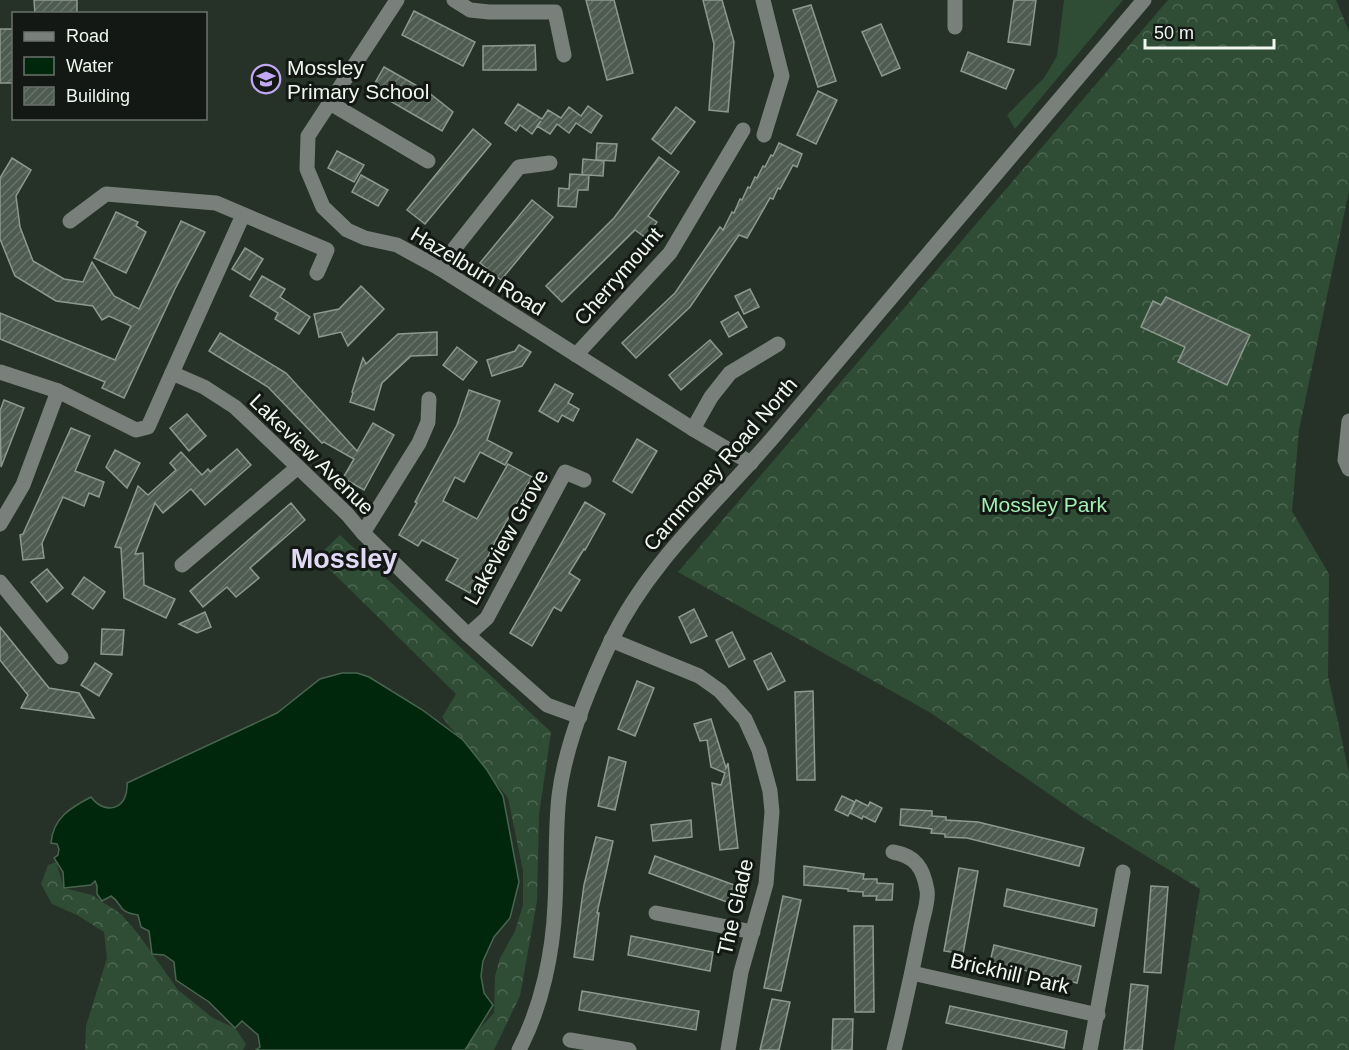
<svg xmlns="http://www.w3.org/2000/svg" width="1349" height="1050" viewBox="0 0 1349 1050" font-family="Arial,sans-serif">
<style>
.grass{fill:#2f4c35}
.forest{fill:url(#forest-crowns)}
.water{fill:#00270c;stroke:#486550;stroke-width:1.5}
.building{fill:url(#building-hatch);stroke:#8c9a8e;stroke-width:1.5}
.lines{fill:none;stroke-linecap:round;stroke-linejoin:round}
.minor{stroke:#797f7a;stroke-width:15}
.labels{text-anchor:middle;dominant-baseline:central;stroke-width:6;stroke-linejoin:round;paint-order:stroke}
.poi-label{font-size:21px;fill:#eff7f0;stroke:#131814;text-anchor:start}
.street-label{font-size:21px;fill:#eff7f0;stroke:#131814}
.park-label{font-size:21px;fill:#a4f0b4;stroke:#131814}
.district-label{font-size:27px;font-weight:bold;fill:#e2d9f5;stroke:#131814}
</style>
<defs>
<pattern id="forest-crowns" width="20" height="18" patternUnits="userSpaceOnUse" patternTransform="scale(1.5)"><rect width="20" height="18" fill="#2f4c35"/><path d="M2 6a3 3 0 1 1 6 0M12 15a3 3 0 1 1 6 0" fill="none" stroke="#4d6753"/></pattern>
<pattern id="building-hatch" width="6" height="6" patternUnits="userSpaceOnUse" patternTransform="scale(1.5)"><rect width="6" height="6" fill="#4e5b50"/><path d="M-1 1l2-2M0 6l6-6M5 7l2-2" fill="none" stroke="#68736a"/></pattern>
</defs>
<rect width="100%" height="100%" fill="#263228"/>
<path class="grass" d="M1064,0h59l-108,129 -8,-14 37,-37 13,-22z"/>
<g class="forest">
<path d="M1168,0h168l13,31v160l-50,239 -7,81 37,63 -1,102 21,97v277h-175l26,-161 -119,-73 -150,-103 -253,-141z"/>
<path d="M340,535l211,197 -12,83 -2,86 -17,95 -26,54h-34l34,-37 1,-37 5,-18 15,-27 8,-26v-34l-15,-73 -66,-81 14,-23 -139,-137z"/>
<path d="M56,862l8,26 28,7 29,19 18,21 39,55 35,28 22,10 11,16 -3,6h-158l1,-24 21,-68 -3,-26 -27,-17 -25,-11 -11,-20 7,-19z"/>
</g>
<path class="water" d="M342,673h15l12,4 52,32 42,31 24,30 16,26 16,86 -9,36 -16,19 -11,24 -2,15 3,17 9,12 -28,45h-209l4,-3 -2,-12 -16,-14 -7,7 -26,-26 -33,-22 -2,-18 -10,-7 -12,-1 -3,-23 -8,-4 -3,-12c-22,-3 -14,-11 -27,-19l-9,5 -5,-7v-8l-2,-5 -4,4 -27,3 -1,-16 -9,-14 4,-3 1,-6 -2,-5 -6,-1c2,-25 19,-35 40,-46 15,20 38,11 36,-14l150,-70 43,-34z"/>
<g class="building">
<path d="M34,0h43v14h-42z"/>
<path d="M586,0h28l19,73 -26,7z"/>
<path d="M703,0h19l12,42 -6,70 -19,-2 5,-66z"/>
<path d="M1014,0h22l-6,45 -22,-3z"/>
<path d="M811,5l25,76 -18,6 -25,-77z"/>
<path d="M414,11l61,31 -12,24 -61,-31z"/>
<path d="M881,24l19,44 -18,8 -20,-44z"/>
<rect x="0" y="29" width="14" height="54"/>
<path d="M535,45l1,25h-53v-24z"/>
<path d="M968,52l46,18 -8,19 -45,-18z"/>
<path d="M384,67l44,25 25,20 -11,19 -71,-41z"/>
<path d="M818,91l19,9 -21,44 -19,-9z"/>
<path d="M518,104l24,15 6,-9 13,8 8,-11 12,9 7,-10 14,10 -11,17 -15,-10 -7,10 -12,-9 -7,10 -13,-8 4,-5 -9,13 -12,-9 -4,6 -11,-8z"/>
<path d="M676,107l19,15 -24,32 -19,-15z"/>
<path d="M473,129l18,15 -66,80 -18,-14z"/>
<path d="M597,143l20,1 -2,17 -19,-1z"/>
<path d="M779,143l23,11 -5,13 -4,-2 -13,24 -2,-1 -5,11 -3,-1 -23,40 -8,-3 -49,72 -54,51 -14,-15 53,-50 45,-66 3,3 9,-18 2,1 6,-14 2,1 6,-13 2,1 5,-11 2,1 6,-12 2,1 6,-12 2,1z"/>
<path d="M337,151l27,14 -10,17 -26,-14z"/>
<path d="M659,157l20,15 -31,44 9,6 -11,16 -11,-8 -73,72 -16,-16 68,-68z"/>
<path d="M12,158l19,12 -15,26 4,31 13,34 31,18 19,3 9,-20 22,34 25,13 42,-88 24,11 -30,57 -51,109 -22,-10 3,-6 -105,-43v-26l115,47 16,-34 -22,-10 -7,4 -9,-14 -37,-5 -41,-25 -15,-37v-61z"/>
<path d="M583,159l21,2 -1,15 -14,-1 -1,15h-10l-2,17 -18,-1 1,-18 10,1 1,-15 18,1h-6z"/>
<path d="M361,175l27,15 -10,16 -26,-14z"/>
<path d="M532,200l21,17 -52,63 -21,-17z"/>
<path d="M116,212l22,10 -2,4 10,6 -20,41 -32,-15z"/>
<path d="M245,248l18,11 -13,21 -18,-11z"/>
<path d="M262,276l23,13 -5,8 30,20 -11,17 -24,-15 3,-6 -28,-17z"/>
<path d="M361,286l23,23 -36,37 -7,-14 -22,5 -5,-23 25,-5z"/>
<path d="M750,289l9,18 -15,7 -9,-18z"/>
<path d="M1166,297l84,38 -23,50 -49,-23 7,-15 -44,-20 12,-26 8,4z"/>
<path d="M738,312l9,15 -18,10 -8,-15z"/>
<path d="M437,332v23l-26,1 -29,27 -8,27 -24,-8 3,-9 -1,-1 11,-34 3,6 32,-30z"/>
<path d="M220,333l66,40 71,78 16,-28 21,12 -30,55 -21,-12 11,-19 -30,-17 -2,1 -54,-56 -59,-36z"/>
<path d="M710,340l12,14 -41,36 -12,-15z"/>
<path d="M519,345l12,7 -9,14 -30,10 -5,-16 28,-9z"/>
<path d="M457,347l20,15 -14,18 -20,-15z"/>
<path d="M555,384l18,10 -5,9 11,6 -6,12 -11,-6 -4,7 -19,-11z"/>
<path d="M469,390l31,11 -13,39 25,13 -7,12 -25,-13 -16,30 -9,-5 -12,24 34,18 31,-55 24,13 -35,61 -27,55 -24,-13 12,-21 -36,-19 -4,6 -19,-11 18,-32 -2,-1 42,-77z"/>
<path d="M4,400l20,8 -23,59 -1,-56z"/>
<path d="M187,414l19,22 -17,15 -19,-23z"/>
<path d="M71,428l19,8 -15,35 29,11 -5,15 -10,-4 -5,13 -21,-9 -21,46 2,15 -21,2 -3,-25 3,-1z"/>
<path d="M637,439l20,12 -25,42 -19,-12z"/>
<path d="M237,449l14,16 -46,40 -14,-16 -28,24 -8,-10 -20,51 8,-1 1,32 31,14 -9,19 -42,-20 -3,-50 -6,-1 23,-61 10,9 28,-25 -6,-7 11,-11 21,23 6,-6 2,3z"/>
<path d="M115,450l25,13 -13,25 -21,-21z"/>
<path d="M585,502l20,12 -20,36 -1,-1 -15,24 11,7 -19,31 -7,-4 -22,39 -22,-13z"/>
<path d="M291,503l14,17 -55,48 9,10 -23,19 -9,-10 -24,20 -13,-16z"/>
<path d="M47,569l16,19 -16,14 -16,-20z"/>
<path d="M84,577l21,15 -12,17 -21,-15z"/>
<path d="M694,609l13,27 -16,7 -12,-26z"/>
<path d="M205,612l6,15 -14,6 -18,-9z"/>
<path d="M0,627l49,61 30,5 15,25 -73,-10 7,-13 -28,-35z"/>
<path d="M102,629l22,1 -2,25 -21,-1z"/>
<path d="M732,632l13,27 -16,8 -13,-27z"/>
<path d="M771,653l14,28 -17,9 -14,-29z"/>
<path d="M95,663l17,11 -13,22 -18,-11z"/>
<path d="M637,681l17,7 -19,48 -17,-7z"/>
<path d="M813,691l2,89h-18l-2,-88z"/>
<path d="M711,719l15,49 2,-5 10,85 -18,2 -8,-67 9,2 4,-12 -14,-6 -4,-27 -7,1 -6,-17z"/>
<path d="M609,757l17,5 -11,48 -17,-4z"/>
<path d="M842,796l13,6 -7,14 -13,-6z"/>
<path d="M856,800l12,6 2,-4 12,6 -7,14 -12,-6 -1,3 -12,-6z"/>
<path d="M901,809l31,2v5l14,1v3l32,2 106,26 -5,18 -112,-28 -22,-1v-3l-14,-1 1,-4 -32,-4z"/>
<path d="M691,820l1,17 -39,4 -2,-16z"/>
<path d="M596,837l17,4 -16,72h2l-6,47 -19,-3 10,-72z"/>
<path d="M655,856l79,29 -7,17 -78,-29z"/>
<path d="M804,866l60,8 -1,5h14v4l16,1 -1,16h-16l1,-4h-14v-4l-15,-1v-2l-44,-4z"/>
<path d="M959,868l19,3 -15,83 -19,-3z"/>
<path d="M1151,886l17,1 -7,86 -17,-1z"/>
<path d="M1007,889l90,20 -3,17 -90,-20z"/>
<path d="M783,896l18,4 -20,91 -17,-3z"/>
<path d="M854,926h19l1,86h-19z"/>
<path d="M631,936l82,16 -3,19 -82,-16z"/>
<path d="M994,945l87,21 -4,17 -87,-21z"/>
<path d="M1131,984l17,2 -6,64h-18z"/>
<path d="M582,991l117,20 -3,19 -117,-20z"/>
<path d="M772,999l18,3 -8,35 -3,13h-19z"/>
<path d="M950,1006l117,25 -3,17 -118,-25z"/>
<path d="M833,1019h20l-1,31h-20z"/>
</g>
<g class="lines">
<g class="minor">
<path d="M397,0l-89,136 -1,33 16,38 24,23 18,8 32,7 42,23 254,161 58,34"/>
<path d="M454,0l16,10 19,2h66l9,43"/>
<path d="M763,0l19,76 -18,59"/>
<path d="M955,27v-27"/>
<path d="M330,103l98,58"/>
<path d="M70,221l36,-27 110,9 111,47 -10,23"/>
<path d="M439,268l80,-101 31,-4"/>
<path d="M576,355l94,-102 73,-123"/>
<path d="M0,372l58,19 78,39 12,-3 24,-54 32,14 31,20 63,60 49,47 16,19 105,102 79,70 33,12"/>
<path d="M172,373l71,-158"/>
<path d="M1349,421l-4,39 4,9"/>
<path d="M693,429l18,-32 19,-24 48,-29"/>
<path d="M0,524l23,-39 35,-94"/>
<path d="M363,533l56,-90 9,-21 1,-23"/>
<path d="M182,565l116,-98"/>
<path d="M0,582l61,75"/>
<path d="M468,635l19,-17 78,-146 19,8"/>
<path d="M611,640l88,36 21,15 25,28 14,31 11,41 2,21 -6,72 -25,88 -13,78"/>
<path d="M893,852c22,4 30,15 34,38 2,11 -4,26 -6,37 -8,41 -17,82 -27,123"/>
<path d="M656,913l97,19"/>
<path d="M912,973l186,42"/>
<path d="M570,1040l59,10"/>
<path d="M519,1050c23,-44 34,-97 36,-146 2,-36 0,-72 4,-108 6,-51 30,-109 52,-155 39,-81 108,-140 165,-207 122,-145 245,-290 368,-434"/>
<path d="M1090,1050l33,-178"/>
</g>
</g>
<defs>
<g id="school-ring" transform="scale(1.5)"><circle r="9.5" fill="#131814" stroke="#c2a8f2" stroke-width="1.5"/><path d="M0-5L7-2L0 1L-7-2ZM-4 1L0 2.5L4 1V4Q0 6-4 4Z" fill="#c2a8f2"/></g>
</defs>
<g fill-rule="evenodd">
<use href="#school-ring" x="266" y="79"/>
</g>
<g class="labels">
<g class="poi-label">
<text x="287" y="67">Mossley<tspan x="287" dy="24">Primary School</tspan></text>
</g>
<g class="street-label">
<text transform="translate(478 271) rotate(31)">Hazelburn Road</text>
<text transform="translate(618 276) rotate(-49)">Cherrymount</text>
<text transform="translate(312 454) rotate(44)">Lakeview Avenue</text>
<text transform="translate(720 464) rotate(-49)">Carnmoney Road North</text>
<text transform="translate(506 537) rotate(-61)">Lakeview Grove</text>
<text transform="translate(735 907) rotate(-77)">The Glade</text>
<text transform="translate(1010 973) rotate(13)">Brickhill Park</text>
</g>
<g class="park-label">
<text x="1044" y="504">Mossley Park</text>
</g>
<g class="district-label">
<text x="344" y="559">Mossley</text>
</g>
</g>
<rect x="12" y="12" width="195" height="108" fill="#131814" stroke="#6b716c" stroke-width="1.5"/>
<rect x="24" y="32" width="30" height="9" fill="#797f7a" stroke="#6b716c" stroke-width="1.5"/>
<text x="66" y="42" font-size="18" fill="#eff7f0">Road</text>
<rect x="24" y="57" width="30" height="18" fill="#00270c" stroke="#6b716c" stroke-width="1.5"/>
<text x="66" y="72" font-size="18" fill="#eff7f0">Water</text>
<rect x="24" y="87" width="30" height="18" fill="url(#building-hatch)" stroke="#6b716c" stroke-width="1.5"/>
<text x="66" y="102" font-size="18" fill="#eff7f0">Building</text>
<path d="M1145 39v9h129v-9" fill="none" stroke="#eff7f0" stroke-width="3"/>
<text x="1154" y="39" font-size="18" fill="#eff7f0" stroke="#131814" stroke-width="4.5" paint-order="stroke">50 m</text>
</svg>
